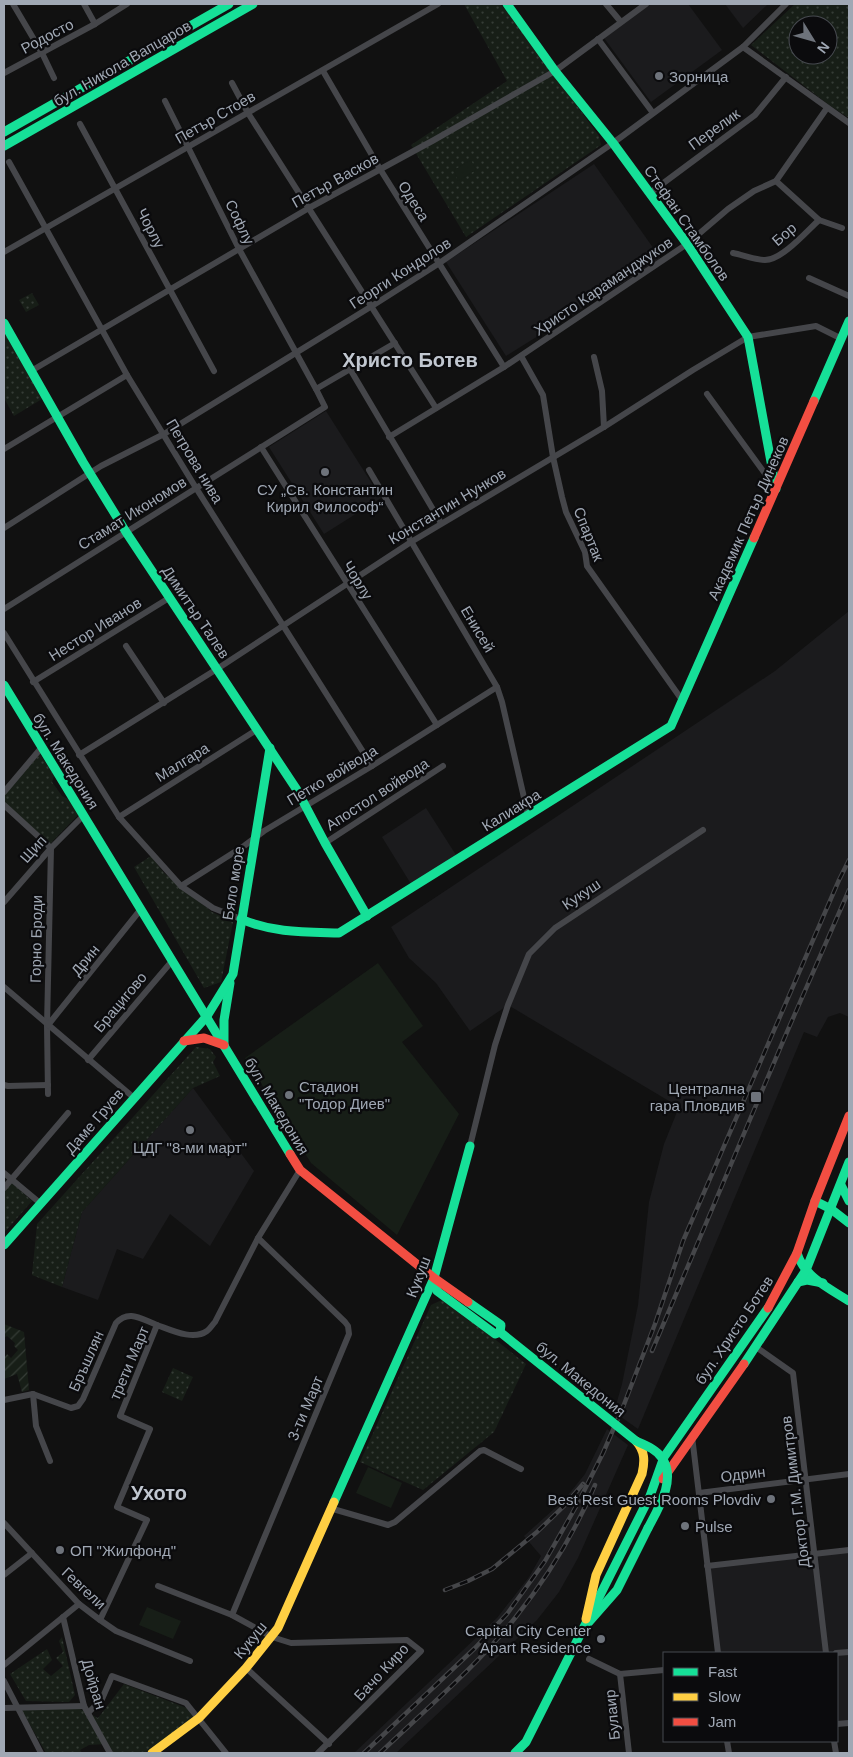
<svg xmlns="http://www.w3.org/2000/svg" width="853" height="1757" viewBox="0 0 853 1757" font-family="Arial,sans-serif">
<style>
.built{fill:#1b1b1d}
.grass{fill:url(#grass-dots);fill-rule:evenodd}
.garden{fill:url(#garden-furrows)}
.pitch{fill:#171e17}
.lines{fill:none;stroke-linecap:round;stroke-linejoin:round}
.street{stroke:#45464a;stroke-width:6}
.fast{stroke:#16e098;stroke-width:9}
.slow{stroke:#ffcf43;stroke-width:9}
.jam{stroke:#f24e42;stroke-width:9}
.rail-casing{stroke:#454649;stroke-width:4.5}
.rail{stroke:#0b0b0d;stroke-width:2.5;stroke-dasharray:8;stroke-linecap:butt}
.fast-bridge{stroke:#16e098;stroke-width:9}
.poi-dot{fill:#6e737b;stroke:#0b0b0d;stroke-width:2}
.labels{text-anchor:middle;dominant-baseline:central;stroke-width:4.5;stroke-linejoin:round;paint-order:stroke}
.street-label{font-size:15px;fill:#a0a8b4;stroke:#0b0b0d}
.poi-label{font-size:15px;fill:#a0a8b4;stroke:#0b0b0d;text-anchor:start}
.district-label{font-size:20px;font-weight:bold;fill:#c1c7d0;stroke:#0b0b0d}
</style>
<defs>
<pattern id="grass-dots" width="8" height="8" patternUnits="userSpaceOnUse" patternTransform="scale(1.25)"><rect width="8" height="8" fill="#171e17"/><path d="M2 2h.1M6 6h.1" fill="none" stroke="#353c36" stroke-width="1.8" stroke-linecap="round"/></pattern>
<pattern id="garden-furrows" width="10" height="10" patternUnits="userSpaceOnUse" patternTransform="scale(1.25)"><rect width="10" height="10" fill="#171e17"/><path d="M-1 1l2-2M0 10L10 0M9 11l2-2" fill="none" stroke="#353c36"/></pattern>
</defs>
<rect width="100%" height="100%" fill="#111"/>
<g class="built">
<path d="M651,4h37l34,46 -71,52 -47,-64z"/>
<path d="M725,4h43l-25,24z"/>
<path d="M594,164l67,95 -155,97 -60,-94z"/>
<path d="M326,411l55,87 -57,36 -55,-87z"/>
<path d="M849,611v406l-9,-4 -12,4 -11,20 -13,-5 -166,397 -24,-17 8,-28 16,-79 11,-103 15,-58 15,-37 -171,-102 -38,26 -34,-48 -27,-25 -18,-31 384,-256z"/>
<path d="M426,808l30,47 -45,29 -29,-47z"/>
<path d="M193,1088l61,83 -44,75 -40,-32 -27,45 -26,-10 -19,51 -36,-13 20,-75z"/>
<path d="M607,1429l21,16 -50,113 -19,34 -22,28 -141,133h-42l143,-135 32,-41 12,-21 -17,-20 40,-36 21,-26z"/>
<path d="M849,1550v173l-12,1v-71h-119l-11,-87z"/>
</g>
<g class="grass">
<path d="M464,4h36l9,9 90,123 2,9 -135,92 -55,-92 96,-64z"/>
<path d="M795,4h54v114l-20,-13 -78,-60zM798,25h30v30h-30z"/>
<path d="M32,293l7,12 -13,7 -7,-12z"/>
<path d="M4,332l38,67 -28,17 -10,-18z"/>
<path d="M40,754l14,22 -2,6 10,14 8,4 9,14 -29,30 -46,-42v-6z"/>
<path d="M151,856l13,17 48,39 21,10 -12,60 -17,6 -70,-121z"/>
<path d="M196,1047l14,2 6,8 -3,5 7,14 -27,12 -111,124 -20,75 -30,-12 5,-51z"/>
<path d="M11,1182l21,19 -28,32v-42z"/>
<path d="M444,1299l82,65 -32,68 -71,58 -63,-28 71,-157z"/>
<path d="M173,1368l20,9 -11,24 -20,-9z"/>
<path d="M62,1637l13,58 -6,7 -43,-1 -16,-27 37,-25 5,11 -9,9 8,7 12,-10 -7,-8 7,-6 -4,-11z"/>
<path d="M124,1684l68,26 3,7 -10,12 -41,24h-31l-6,-9 -18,1 -9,5 2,3h-36l-25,-44h59l18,9z"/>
</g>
<path class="garden" d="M4,1324l20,8 5,58 -7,2 -5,-18 -13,5v-21l3,-4 4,4 7,-8 -4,-4 1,-3 -8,-7 -3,2z"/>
<g class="pitch">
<path d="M471,160l5,10 -18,11 -4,-11z"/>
<path d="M378,963l45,63 -21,16 57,72 -62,121 -86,-72 -66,-105z"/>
<path d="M368,1467l34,16 -11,25 -35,-15z"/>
<path d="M147,1607l34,14 -8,18 -34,-14z"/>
</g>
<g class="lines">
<g class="street">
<path d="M13,4l29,49 12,25"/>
<path d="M84,4l11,20"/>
<path d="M606,4l15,18"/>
<path d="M598,39l55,74"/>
<path d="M743,47l106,76"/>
<path d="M323,71l57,98 124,198"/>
<path d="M4,73l91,-49 32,-20"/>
<path d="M232,83l16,30 188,295"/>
<path d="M165,101l74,148 77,140"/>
<path d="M80,124l134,247"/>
<path d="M9,162l118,213 69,113 176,278"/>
<path d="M776,181l43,39 23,8"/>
<path d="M650,193l105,-78 31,-38"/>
<path d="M4,252l434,-248"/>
<path d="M733,253c10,2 22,7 32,7 17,0 41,-28 54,-40"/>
<path d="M809,278l40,18"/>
<path d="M521,356l22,39 10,62 9,40 4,15 19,40 2,14 95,134"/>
<path d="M594,357l8,34 2,36"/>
<path d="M350,369l91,154"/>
<path d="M31,371l278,-163 125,-68 121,-69 91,-67"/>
<path d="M707,394l67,92"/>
<path d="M389,437l115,-70 183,-123 41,-35 26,-18 22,-10 51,-73"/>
<path d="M261,447l176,278"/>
<path d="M4,449l123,-74"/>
<path d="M369,470l128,217 5,15 26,113"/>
<path d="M4,528l97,-62 63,-32 208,-128 66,-42 175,-121 130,-96 43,-43"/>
<path d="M4,609l321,-202 -9,-18 79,-46"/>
<path d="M4,633l115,184 62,69 32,22 28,11"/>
<path d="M126,646l38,57"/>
<path d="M33,682l136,-84"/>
<path d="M79,755l138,-86 194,-127 193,-115 89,-57 55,-33 68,-11 26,13"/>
<path d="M4,792l38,-45"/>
<path d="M4,805l47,43 -4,177 1,69"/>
<path d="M119,817l139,-88"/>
<path d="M325,843l118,-77"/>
<path d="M181,886l63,-40 20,-15 108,-65 125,-79"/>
<path d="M4,902l47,-54 33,-33"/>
<path d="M4,987l129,110"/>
<path d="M48,1025l93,-116"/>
<path d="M88,1060l84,-99"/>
<path d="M4,1085l4,1 40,-1"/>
<path d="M470,1146l25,-101 13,-40 21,-51 26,-26 148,-98"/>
<path d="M4,1173l36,30"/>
<path d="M4,1188l64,-75"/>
<path d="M756,1347l37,26 33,280"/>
<path d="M33,1394l3,32 14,35"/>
<path d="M4,1400l29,-6 38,14 7,-2 5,-7 33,-76c13,-14 25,-4 41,2"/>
<path d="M692,1436l26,217"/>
<path d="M699,1493l150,-19"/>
<path d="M333,1509l55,16 7,-3 85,-71 4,-1 37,19"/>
<path d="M4,1523l75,81 21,16 16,11 74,30"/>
<path d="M707,1566l142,-16"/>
<path d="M4,1575l28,-22"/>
<path d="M158,1586l74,29 40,22 19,6 116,-3 14,11 -103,102"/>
<path d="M232,1615l117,-281 -1,-8 -3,-4 -87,-84"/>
<path d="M63,1617l21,89 26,47"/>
<path d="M100,1620l47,-100 -30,-13 33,-78 -30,-13 37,-91c14,5 36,16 50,6 3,-2 5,-6 8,-9l43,-84 42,-68"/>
<path d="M836,1653l13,-1"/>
<path d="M589,1659l31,15 44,-4"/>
<path d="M4,1665l75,-61"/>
<path d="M246,1668l83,76"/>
<path d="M620,1674l9,79"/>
<path d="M4,1681l37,72"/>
<path d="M4,1708l80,-2"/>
<path d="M88,1713l14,-14 10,-23 74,27 40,50"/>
<path d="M837,1724l12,-1"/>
<path d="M727,1741l2,12"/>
<path d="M834,1741l2,12"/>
</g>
<g class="fast">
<path d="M507,4l48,67 58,72 74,101 61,93 28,152"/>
<path d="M4,132l225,-128"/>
<path d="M4,146l249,-142"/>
<path d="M4,323l79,139 43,70 171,258 28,53 42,73"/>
<path d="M814,401l35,-80"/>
<path d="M4,685l286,469"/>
<path d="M241,919c32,14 64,13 98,14l332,-207 83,-188"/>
<path d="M224,1045v-25l6,-37"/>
<path d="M841,1185l8,16"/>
<path d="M815,1201l16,8 18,14"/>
<path d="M4,1245l203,-229 26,-42 37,-226"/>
<path d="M797,1253c7,24 33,36 52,48"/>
<path d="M434,1278l3,13 58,43 5,-2 1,-7 -33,-23"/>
<path d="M798,1282l9,-2 16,3"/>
<path d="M744,1364l62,-94 43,-108"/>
<path d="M334,1502l100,-224 36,-132"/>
<path d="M588,1623l29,-33 31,-62"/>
<path d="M515,1753l11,-11 124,-246 14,-39 104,-149"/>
</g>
<g class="slow">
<path d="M586,1619l10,-44 46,-101c3,-13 3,-23 -6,-33"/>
<path d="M152,1753l47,-35 47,-50 32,-40 56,-126"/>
</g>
<g class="jam">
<path d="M754,538l60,-137"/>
<path d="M184,1041l20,-3 20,7"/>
<path d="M290,1154l10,16 134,108 34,24"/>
<path d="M768,1308l29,-55 18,-52 34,-85"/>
<path d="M663,1479l81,-115"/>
</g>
<g class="rail-casing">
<g id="rail">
<path d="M652,1351l135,-319 62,-142"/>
<path d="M445,1590l23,-9 24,-12 45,-37 27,-26 19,-22"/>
<path d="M364,1753l111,-105 32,-34 38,-53 33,-58 25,-50 20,-46 32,-83 28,-83 156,-361 10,-20"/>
<path d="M380,1753c44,-42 97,-87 135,-135 32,-40 60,-86 80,-133"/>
</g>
</g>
<use href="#rail" class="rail"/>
<path class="fast-bridge" d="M500,1332l136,109c9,4 20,8 26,17 15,21 -4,51 -14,70"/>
</g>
<g class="poi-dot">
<circle cx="659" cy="76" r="5"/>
<circle cx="325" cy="472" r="5"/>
<circle cx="289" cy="1095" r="5"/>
<rect x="750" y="1091" width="12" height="12" rx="2.5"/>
<circle cx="190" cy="1130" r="5"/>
<circle cx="771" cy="1499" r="5"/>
<circle cx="685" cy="1526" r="5"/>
<circle cx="60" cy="1550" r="5"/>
<circle cx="601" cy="1639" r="5"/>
</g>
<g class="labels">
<g class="street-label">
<text transform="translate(47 36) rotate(-28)">Родосто</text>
<text transform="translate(122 63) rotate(-30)">бул. Никола Вапцаров</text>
<text transform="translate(215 117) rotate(-30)">Петър Стоев</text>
<text transform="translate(714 129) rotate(-36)">Перелик</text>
<text transform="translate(335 180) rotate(-29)">Петър Васков</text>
<text transform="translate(414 201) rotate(58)">Одеса</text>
<text transform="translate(240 222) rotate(64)">Софлу</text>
<text transform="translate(687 223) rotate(55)">Стефан Стамболов</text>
<text transform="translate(151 228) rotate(62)">Чорлу</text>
<text transform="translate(784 234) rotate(-41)">Бор</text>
<text transform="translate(400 273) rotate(-33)">Георги Кондолов</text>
<text transform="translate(603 286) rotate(-34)">Христо Караманджуков</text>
<text transform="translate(195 461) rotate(59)">Петрова нива</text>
<text transform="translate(447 506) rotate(-31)">Константин Нунков</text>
<text transform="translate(132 513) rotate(-32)">Стамат Икономов</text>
<text transform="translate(748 518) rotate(-66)">Академик Петър Динеков</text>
<text transform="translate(589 534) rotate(68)">Спартак</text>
<text transform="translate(358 580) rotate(58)">Чорлу</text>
<text transform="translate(196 612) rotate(56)">Димитър Талев</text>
<text transform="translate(95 629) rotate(-32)">Нестор Иванов</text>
<text transform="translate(478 629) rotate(59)">Енисей</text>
<text transform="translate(66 761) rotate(58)">бул. Македония</text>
<text transform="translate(182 762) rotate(-32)">Малгара</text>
<text transform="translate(332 775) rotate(-31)">Петко войвода</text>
<text transform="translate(377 794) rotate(-33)">Апостол войвода</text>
<text transform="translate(511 810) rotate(-32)">Калиакра</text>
<text transform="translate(33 849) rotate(-48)">Щип</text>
<text transform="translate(233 883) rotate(-81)">Бяло море</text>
<text transform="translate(581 894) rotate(-34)">Кукуш</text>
<text transform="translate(36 939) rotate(-89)">Горно Броди</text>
<text transform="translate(85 960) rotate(-51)">Дрин</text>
<text transform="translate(120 1002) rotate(-50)">Брацигово</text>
<text transform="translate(277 1106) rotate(59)">бул. Македония</text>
<text transform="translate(94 1121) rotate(-49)">Даме Груев</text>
<text transform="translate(418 1277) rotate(-69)">Кукуш</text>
<text transform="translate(734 1330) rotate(-56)">бул. Христо Ботев</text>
<text transform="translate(86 1361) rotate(-66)">Бръшлян</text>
<text transform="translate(129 1363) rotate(-67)">трети Март</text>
<text transform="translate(581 1379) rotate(39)">бул. Македония</text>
<text transform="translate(305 1408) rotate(-67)">3-ти Март</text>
<text transform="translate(743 1474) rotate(-7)">Одрин</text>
<text transform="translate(795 1492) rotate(-97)">Доктор Г.М. Димитров</text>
<text transform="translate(84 1588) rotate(43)">Гевгели</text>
<text transform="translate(250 1640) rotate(-51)">Кукуш</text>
<text transform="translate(381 1672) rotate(-47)">Бачо Киро</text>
<text transform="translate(94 1684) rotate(73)">Дойран</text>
<text transform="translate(612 1715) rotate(-96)">Булаир</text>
</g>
<g class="poi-label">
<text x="669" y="76">Зорница</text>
<text x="325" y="489" text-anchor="middle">СУ „Св. Константин<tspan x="325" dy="17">Кирил Философ“</tspan></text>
<text x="299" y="1086">Стадион<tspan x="299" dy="17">"Тодор Диев"</tspan></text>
<text x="745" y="1088" text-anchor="end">Централна<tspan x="745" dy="17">гара Пловдив</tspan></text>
<text x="190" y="1147" text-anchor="middle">ЦДГ "8-ми март"</text>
<text x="761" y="1499" text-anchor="end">Best Rest Guest Rooms Plovdiv</text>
<text x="695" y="1526">Pulse</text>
<text x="70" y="1550">ОП "Жилфонд"</text>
<text x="591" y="1630" text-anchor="end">Capital City Center<tspan x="591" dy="17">Apart Residence</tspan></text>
</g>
<g class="district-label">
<text x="410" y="360">Христо Ботев</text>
<text x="159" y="1493">Ухото</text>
</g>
</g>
<rect width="853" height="1757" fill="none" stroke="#a0a8b4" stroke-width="10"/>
<rect x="663" y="1652" width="175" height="90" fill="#0b0b0d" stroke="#474a50"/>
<rect x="673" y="1668" width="25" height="8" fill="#16e098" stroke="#474a50"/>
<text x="708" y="1677" font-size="15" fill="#a0a8b4">Fast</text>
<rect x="673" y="1693" width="25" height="8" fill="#ffcf43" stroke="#474a50"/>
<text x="708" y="1702" font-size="15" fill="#a0a8b4">Slow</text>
<rect x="673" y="1718" width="25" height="8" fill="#f24e42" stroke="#474a50"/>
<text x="708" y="1727" font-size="15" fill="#a0a8b4">Jam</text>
<g transform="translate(813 40) rotate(127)"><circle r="24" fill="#0b0b0d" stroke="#474a50"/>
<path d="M0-4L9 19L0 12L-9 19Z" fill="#6e737b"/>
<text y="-8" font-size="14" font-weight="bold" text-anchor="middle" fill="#a0a8b4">N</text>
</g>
</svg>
